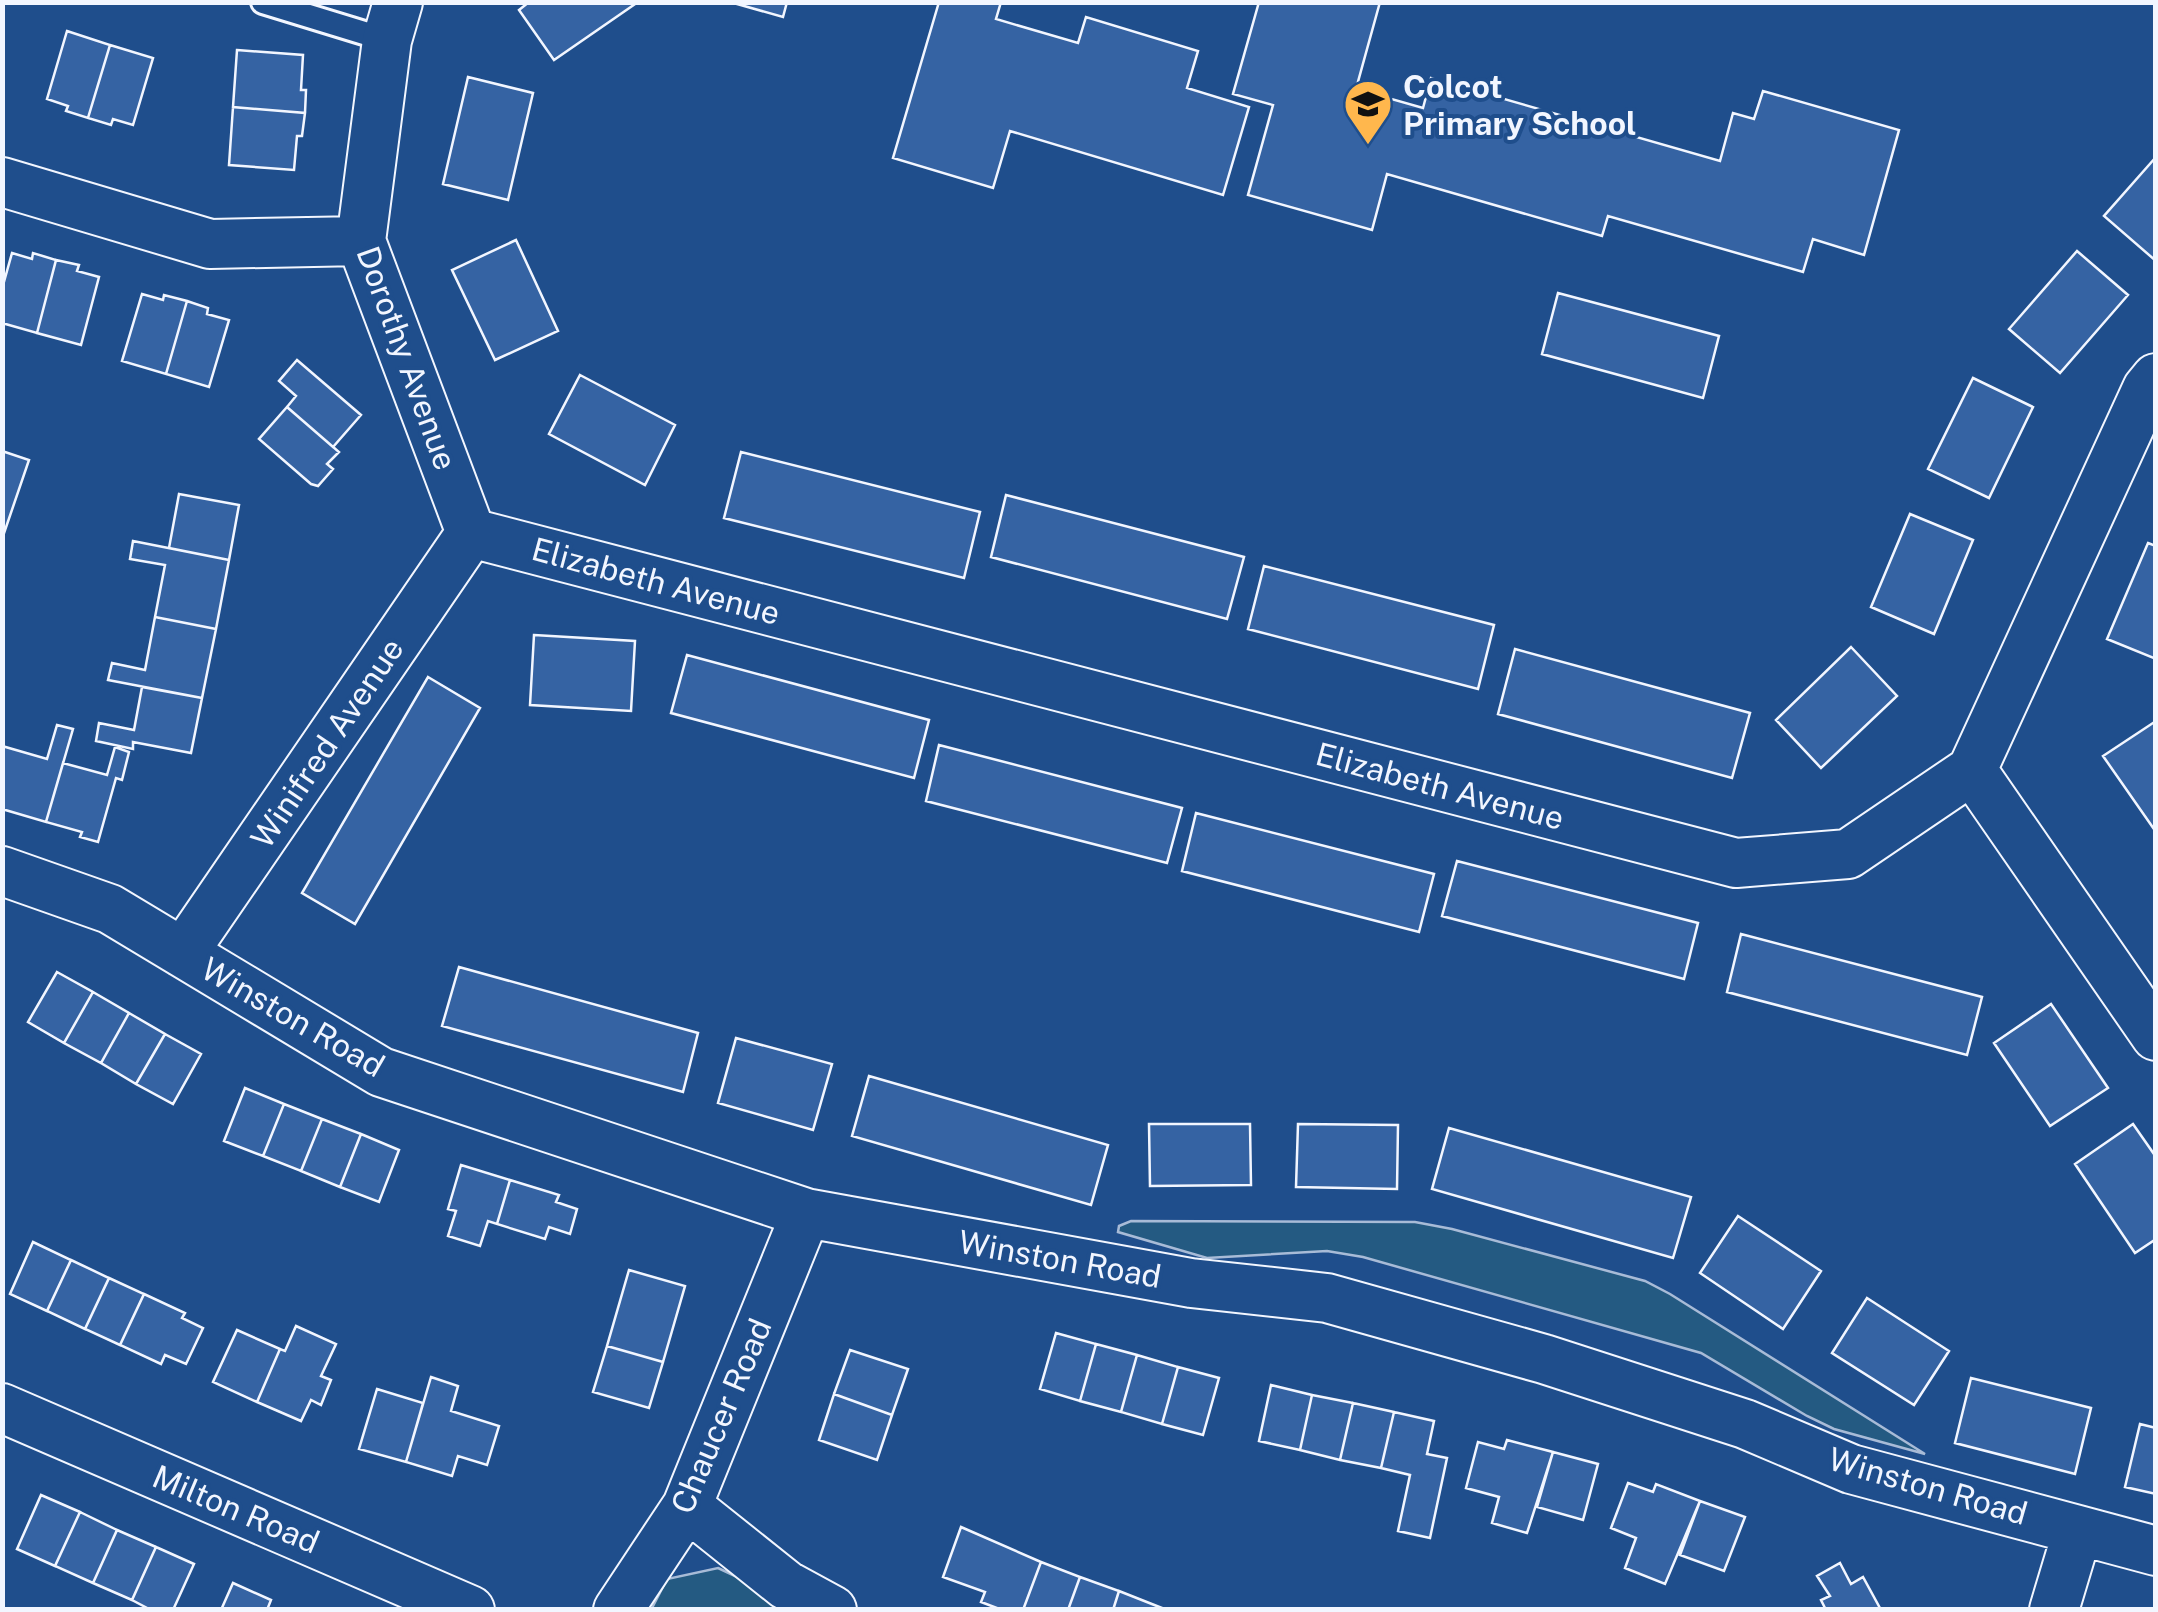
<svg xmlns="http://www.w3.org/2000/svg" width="2158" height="1612" viewBox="0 0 2158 1612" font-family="'Public Sans',sans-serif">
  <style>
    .green { fill: #245a82; stroke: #a8bbd7; stroke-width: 2.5 }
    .building { fill: #3563a3; stroke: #f2f6ff; stroke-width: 2.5 }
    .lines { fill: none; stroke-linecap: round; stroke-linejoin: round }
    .lane-casing { stroke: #f2f6ff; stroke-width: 28 }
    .street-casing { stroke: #f2f6ff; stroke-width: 52 }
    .lane { stroke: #1f4e8c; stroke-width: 22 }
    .street { stroke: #1f4e8c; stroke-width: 48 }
    .labels { text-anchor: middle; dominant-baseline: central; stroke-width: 8; stroke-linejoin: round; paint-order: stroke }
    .poi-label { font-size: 32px; font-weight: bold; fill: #f2f6ff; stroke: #1f4e8c; text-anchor: start }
    .street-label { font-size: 32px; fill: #f2f6ff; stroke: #1f4e8c }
  </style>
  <rect width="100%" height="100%" fill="#1f4e8c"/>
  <path class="green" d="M 1131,1221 L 1415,1222 L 1452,1229 L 1645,1281 L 1670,1294 L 1925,1454 L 1834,1429 L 1807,1416 L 1701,1353 L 1363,1257 L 1327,1251 L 1207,1258 L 1118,1232 L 1119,1226 Z
    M 718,1568 L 807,1610 L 651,1610 L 667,1579 Z"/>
  <path class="building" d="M 529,2 L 638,2 L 554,60 L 519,10 Z
    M 730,2 L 787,2 L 783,17 Z
    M 939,2 L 1001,2 L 996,19 L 1078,43 L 1086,17 L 1198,51 L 1187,88 L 1249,107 L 1223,195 L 1010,131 L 993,188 L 893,158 Z
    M 1259,2 L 1380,2 L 1356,89 L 1423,108 L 1431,78 L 1720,161 L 1733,113 L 1754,119 L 1763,91 L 1899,130 L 1864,255 L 1813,239 L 1803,272 L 1608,216 L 1602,236 L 1387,174 L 1372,230 L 1248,195 L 1273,105 L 1233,94 Z
    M 67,31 L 110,45 L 88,118 L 66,111 L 68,106 L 47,99 Z
    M 110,45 L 153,58 L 133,125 L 113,119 L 111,125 L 88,118 Z
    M 237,50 L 303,55 L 301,90 L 306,90 L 305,113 L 233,107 Z
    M 468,77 L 533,93 L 508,200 L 443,184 Z
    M 233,107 L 305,113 L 302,136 L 297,136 L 294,170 L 229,165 Z
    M 2156,157 L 2156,261 L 2104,216 Z
    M 516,240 L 558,331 L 495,360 L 452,270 Z
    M 2077,251 L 2128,295 L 2060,373 L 2009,329 Z
    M 12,253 L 32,259 L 33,253 L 56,260 L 37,333 L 2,323 L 2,289 Z
    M 56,260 L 79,265 L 77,271 L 99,277 L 81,345 L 37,333 Z
    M 1558,293 L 1719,336 L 1703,398 L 1542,354 Z
    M 142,294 L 163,300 L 164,295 L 187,301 L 166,374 L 122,361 Z
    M 187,301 L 208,308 L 207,314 L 229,320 L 209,387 L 166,374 Z
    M 297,360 L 361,415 L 333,447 L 287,407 L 296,396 L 279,381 Z
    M 580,375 L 675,425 L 645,485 L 549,434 Z
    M 1973,378 L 2033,407 L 1989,498 L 1928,469 Z
    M 287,407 L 339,452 L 327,464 L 333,469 L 318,486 L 311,484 L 259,439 Z
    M 2,451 L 29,460 L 2,539 Z
    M 741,452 L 980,512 L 964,578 L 724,518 Z
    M 179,494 L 239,505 L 229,560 L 169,548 Z
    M 1006,495 L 1244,557 L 1227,619 L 991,557 Z
    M 1910,514 L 1973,540 L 1934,634 L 1871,607 Z
    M 133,541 L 229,560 L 216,629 L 155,617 L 165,565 L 130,559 Z
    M 2148,543 L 2156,546 L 2156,659 L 2107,639 Z
    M 1264,566 L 1494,625 L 1478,689 L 1248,629 Z
    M 155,617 L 216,629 L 202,698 L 108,680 L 112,663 L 145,670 Z
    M 534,635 L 635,641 L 631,711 L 530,705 Z
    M 1851,647 L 1897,696 L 1821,768 L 1776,720 Z
    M 1515,649 L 1750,713 L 1732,778 L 1498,714 Z
    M 687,655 L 929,720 L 914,778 L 671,713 Z
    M 428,677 L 480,708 L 355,924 L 302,893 Z
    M 142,687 L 202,698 L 191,753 L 133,742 L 133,749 L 96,741 L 99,723 L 134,730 Z
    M 2156,721 L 2156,832 L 2103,756 Z
    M 57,725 L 73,729 L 46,822 L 2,809 L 2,746 L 47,759 Z
    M 939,745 L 1182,808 L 1167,863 L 926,801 Z
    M 115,747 L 129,752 L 122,780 L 116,778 L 98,842 L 80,837 L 82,832 L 46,822 L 63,763 L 107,775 Z
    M 1196,813 L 1434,874 L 1419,932 L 1182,871 Z
    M 1457,861 L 1698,923 L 1684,979 L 1442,916 Z
    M 1741,934 L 1982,997 L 1967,1055 L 1727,992 Z
    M 459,967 L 698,1033 L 683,1092 L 442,1026 Z
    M 57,972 L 93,992 L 64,1043 L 28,1022 Z
    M 93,992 L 129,1013 L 101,1063 L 64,1043 Z
    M 2051,1004 L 2108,1088 L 2050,1126 L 1994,1043 Z
    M 129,1013 L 165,1034 L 136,1084 L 101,1063 Z
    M 165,1034 L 201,1054 L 173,1104 L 136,1084 Z
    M 736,1038 L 832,1064 L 813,1130 L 718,1103 Z
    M 869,1076 L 1108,1145 L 1091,1205 L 852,1136 Z
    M 245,1088 L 284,1104 L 263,1156 L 224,1141 Z
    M 284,1104 L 322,1119 L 301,1171 L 263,1156 Z
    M 322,1119 L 361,1134 L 340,1187 L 301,1171 Z
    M 1149,1124 L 1250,1124 L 1251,1185 L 1150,1186 Z
    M 1298,1124 L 1398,1125 L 1397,1189 L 1296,1187 Z
    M 2133,1124 L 2156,1157 L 2156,1239 L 2135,1253 L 2075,1164 Z
    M 1449,1128 L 1691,1197 L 1673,1258 L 1432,1189 Z
    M 361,1134 L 399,1150 L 379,1202 L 340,1187 Z
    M 461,1165 L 510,1180 L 497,1224 L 488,1221 L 480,1246 L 448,1236 L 456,1211 L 448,1209 Z
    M 510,1180 L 559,1195 L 556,1202 L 577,1209 L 570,1234 L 549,1227 L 545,1239 L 497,1224 Z
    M 1738,1216 L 1821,1271 L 1783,1329 L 1700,1273 Z
    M 33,1242 L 71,1260 L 47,1311 L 10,1294 Z
    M 71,1260 L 109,1278 L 85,1329 L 47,1311 Z
    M 629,1270 L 685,1286 L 663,1362 L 607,1346 Z
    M 109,1278 L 144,1294 L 120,1345 L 85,1329 Z
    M 144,1294 L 185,1313 L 182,1318 L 203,1328 L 186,1364 L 165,1355 L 161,1364 L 120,1345 Z
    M 1867,1298 L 1949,1351 L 1914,1405 L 1832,1353 Z
    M 296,1326 L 336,1344 L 321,1376 L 331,1380 L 321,1405 L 311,1400 L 301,1421 L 257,1402 L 280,1349 L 285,1351 Z
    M 237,1330 L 280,1349 L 257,1402 L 213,1382 Z
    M 1056,1333 L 1096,1344 L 1080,1401 L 1040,1389 Z
    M 1096,1344 L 1137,1355 L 1121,1412 L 1080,1401 Z
    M 607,1346 L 663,1362 L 649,1408 L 593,1392 Z
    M 850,1350 L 908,1369 L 892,1415 L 834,1394 Z
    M 1137,1355 L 1178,1367 L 1162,1424 L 1121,1412 Z
    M 1178,1367 L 1219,1378 L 1203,1435 L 1162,1424 Z
    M 431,1377 L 458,1386 L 451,1411 L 499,1426 L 487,1465 L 458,1456 L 452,1476 L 406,1462 Z
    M 1971,1378 L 2091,1408 L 2075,1474 L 1955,1443 Z
    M 1271,1385 L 1312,1395 L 1300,1450 L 1259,1441 Z
    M 377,1389 L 423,1403 L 406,1462 L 359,1449 Z
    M 834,1394 L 892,1415 L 877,1460 L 819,1440 Z
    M 1312,1395 L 1353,1403 L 1340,1460 L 1300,1450 Z
    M 1353,1403 L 1394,1412 L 1381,1468 L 1340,1460 Z
    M 1394,1412 L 1434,1421 L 1427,1454 L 1447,1458 L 1430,1538 L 1398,1531 L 1410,1475 L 1381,1468 Z
    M 2140,1424 L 2156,1428 L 2156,1494 L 2125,1487 Z
    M 1507,1440 L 1553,1452 L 1527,1533 L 1492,1523 L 1499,1497 L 1466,1488 L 1478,1442 L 1504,1449 Z
    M 1553,1452 L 1598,1464 L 1583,1520 L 1537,1507 Z
    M 1628,1483 L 1653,1492 L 1656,1484 L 1700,1501 L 1665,1584 L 1625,1568 L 1636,1538 L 1611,1528 Z
    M 41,1495 L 80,1512 L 55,1566 L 17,1549 Z
    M 1700,1501 L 1745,1517 L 1724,1571 L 1680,1555 Z
    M 80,1512 L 117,1530 L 93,1583 L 55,1566 Z
    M 961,1527 L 1041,1562 L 1023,1610 L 1002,1610 L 981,1602 L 985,1592 L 943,1577 Z
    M 117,1530 L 156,1547 L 132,1600 L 93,1583 Z
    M 156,1547 L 194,1564 L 173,1610 L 151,1610 L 132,1600 Z
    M 1041,1562 L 1080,1577 L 1068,1610 L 1023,1610 Z
    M 1840,1563 L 1851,1584 L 1863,1577 L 1881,1610 L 1826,1610 L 1821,1600 L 1830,1596 L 1817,1576 Z
    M 1080,1577 L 1119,1591 L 1113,1610 L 1068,1610 Z
    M 233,1583 L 271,1600 L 267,1610 L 221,1610 Z
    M 1119,1591 L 1167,1610 L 1113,1610 Z"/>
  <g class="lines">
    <g class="lane-casing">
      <path id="lane" d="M 263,2 L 387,40"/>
    </g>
    <g class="street-casing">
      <path id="street" d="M 398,2 L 387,40 L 361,241 L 471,533
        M 2,182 L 210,244 L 361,241
        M 471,533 L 1736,863 L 1848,854 L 1972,770 L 2147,389 L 2156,378
        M 1972,770 L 2156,1036
        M 2,871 L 110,909 L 381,1072 L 806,1213 L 1191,1283 L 1327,1298 L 1544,1359 L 1745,1424 L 1851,1469 L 2156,1551
        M 183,953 L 471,533
        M 2,1408 L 470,1610
        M 687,1506 L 786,1585 L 832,1610
        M 618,1610 L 687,1506 L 806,1213
        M 2054,1610 L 2078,1530"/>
    </g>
    <use href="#lane" class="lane"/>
    <use href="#street" class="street"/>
  </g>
  <defs>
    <g id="school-pin" transform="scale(2.5)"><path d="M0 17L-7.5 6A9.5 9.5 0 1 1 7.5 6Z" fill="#ffb74d" stroke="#1f4e8c"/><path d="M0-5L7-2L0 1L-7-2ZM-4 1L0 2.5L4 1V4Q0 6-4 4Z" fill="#111"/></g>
  </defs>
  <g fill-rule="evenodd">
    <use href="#school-pin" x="1368" y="104"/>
  </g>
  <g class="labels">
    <g class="poi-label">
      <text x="1403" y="86">Colcot<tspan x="1403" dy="37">Primary School</tspan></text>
    </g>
    <g class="street-label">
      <text transform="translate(407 358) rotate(70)">Dorothy Avenue</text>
      <text transform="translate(656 581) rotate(15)">Elizabeth Avenue</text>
      <text transform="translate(327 743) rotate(-56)">Winifred Avenue</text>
      <text transform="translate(1440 786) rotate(15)">Elizabeth Avenue</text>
      <text transform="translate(293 1017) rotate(30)">Winston Road</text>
      <text transform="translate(1060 1259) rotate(10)">Winston Road</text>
      <text transform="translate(721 1416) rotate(-67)">Chaucer Road</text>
      <text transform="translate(1928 1486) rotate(16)">Winston Road</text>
      <text transform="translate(236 1509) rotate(23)">Milton Road</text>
    </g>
  </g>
  <rect width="2158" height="1612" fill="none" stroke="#f2f6ff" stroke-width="10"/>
</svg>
